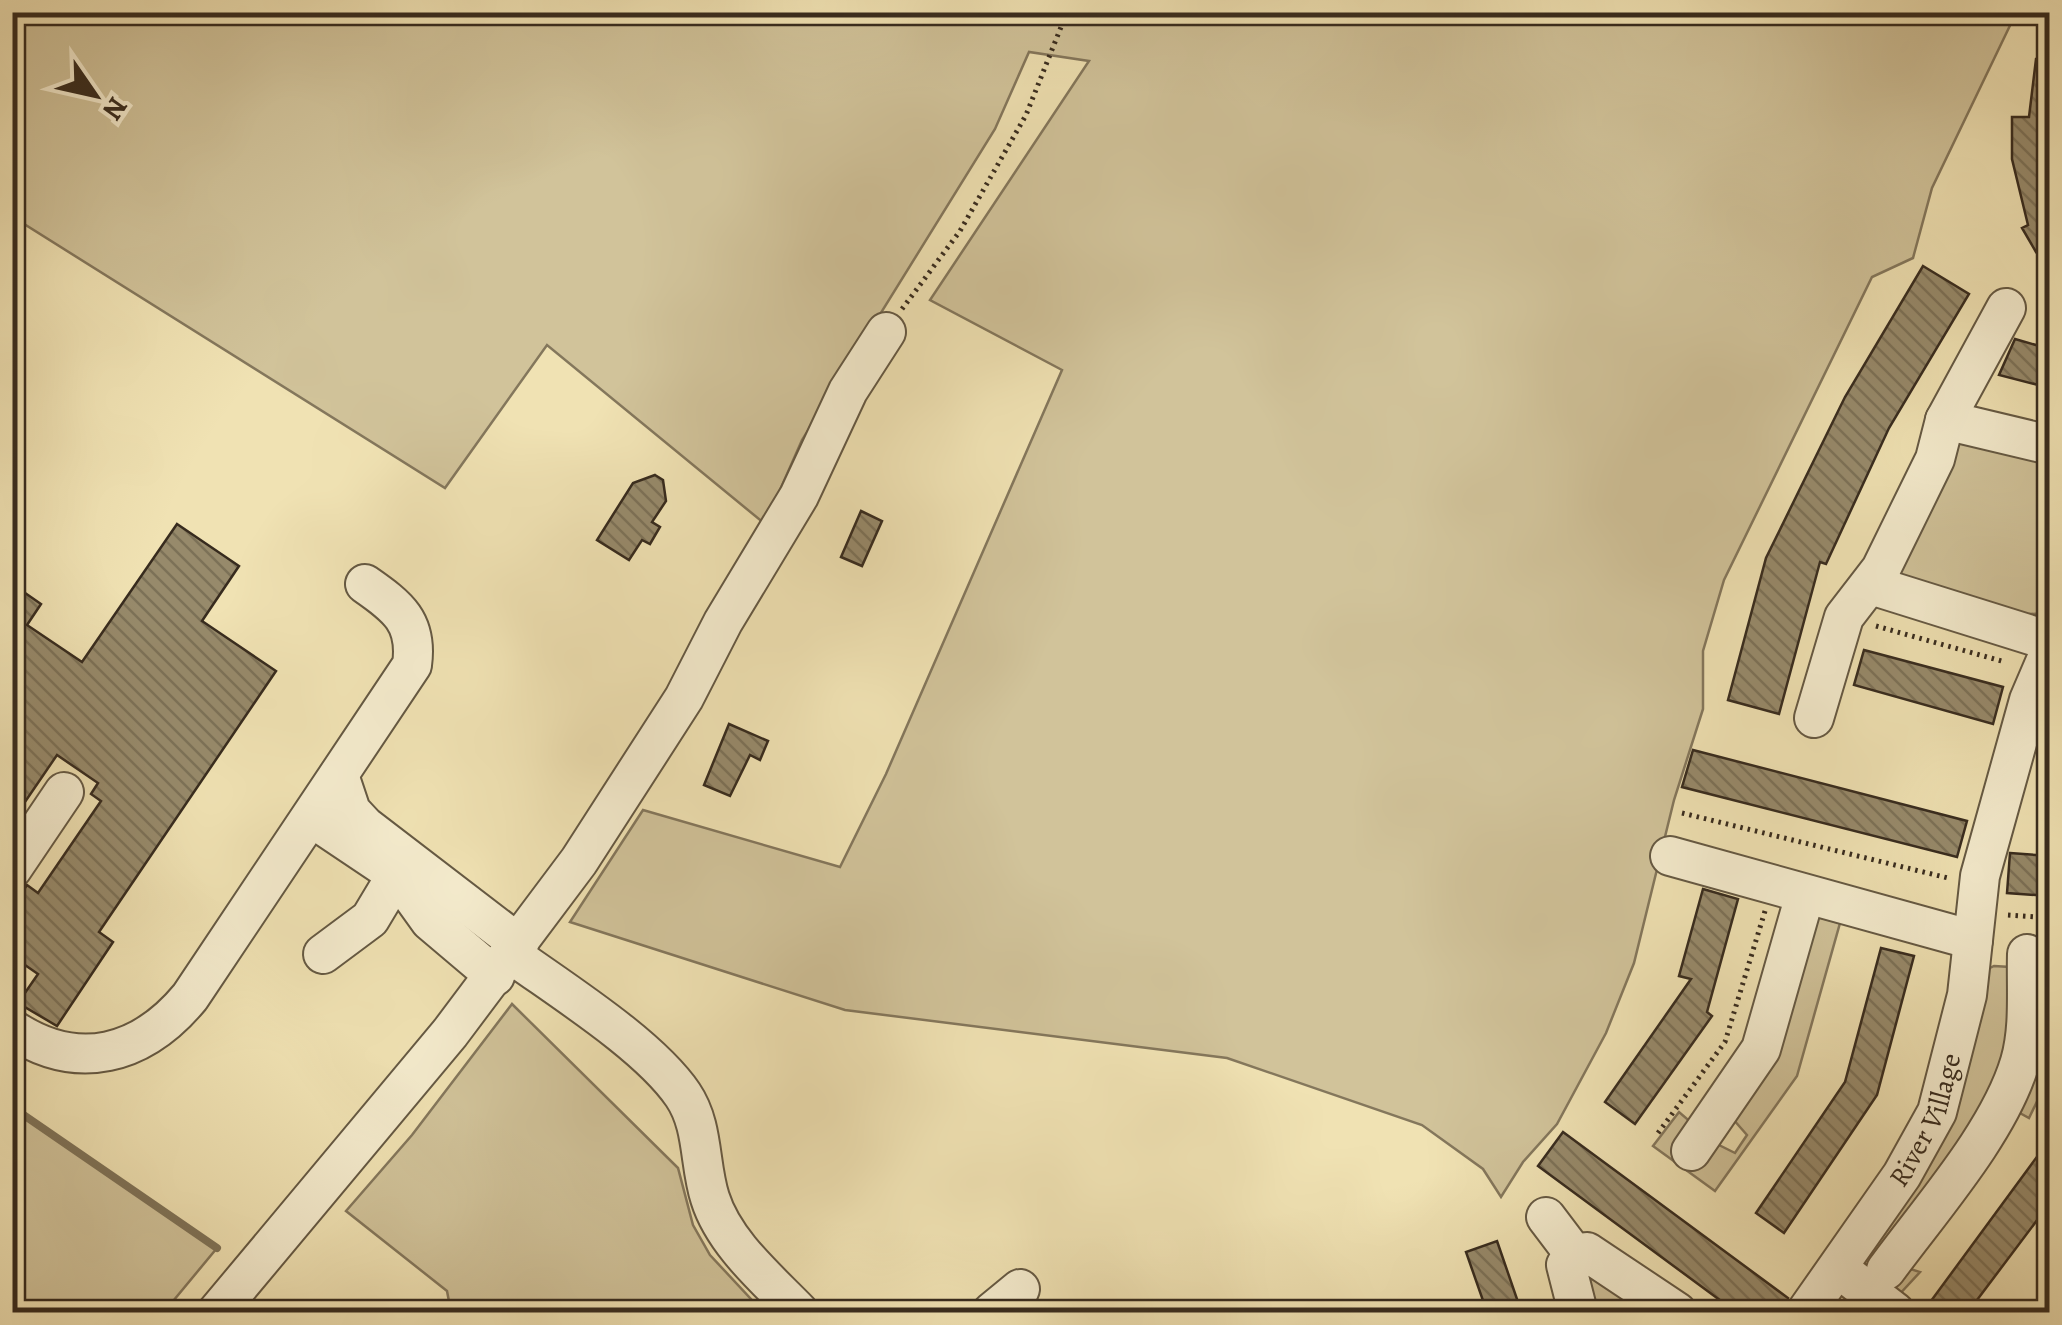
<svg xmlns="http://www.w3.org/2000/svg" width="2062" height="1325" viewBox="0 0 2062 1325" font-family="Alegreya,serif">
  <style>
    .green { fill: #d1c39a; stroke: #84775c; stroke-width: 2.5 }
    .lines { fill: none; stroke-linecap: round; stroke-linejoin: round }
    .stream { stroke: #807459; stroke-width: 8 }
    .building { fill: url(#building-back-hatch); stroke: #372b1e; stroke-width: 2.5 }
    .minor-casing { stroke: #655943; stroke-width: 42 }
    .path { stroke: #372b1e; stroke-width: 5; stroke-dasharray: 2.5 5; stroke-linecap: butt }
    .minor { stroke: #f5ecce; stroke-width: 38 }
    .labels { text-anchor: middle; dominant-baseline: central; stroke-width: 9; stroke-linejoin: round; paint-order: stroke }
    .street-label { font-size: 28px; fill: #372b1e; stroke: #f5ecce }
  </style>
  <defs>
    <pattern id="building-back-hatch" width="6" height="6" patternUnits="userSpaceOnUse" patternTransform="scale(2.5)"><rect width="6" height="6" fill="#978a6b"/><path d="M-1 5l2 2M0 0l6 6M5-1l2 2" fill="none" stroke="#7c7157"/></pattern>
  </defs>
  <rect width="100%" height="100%" fill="#f0e2b3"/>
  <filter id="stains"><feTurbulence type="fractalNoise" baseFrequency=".002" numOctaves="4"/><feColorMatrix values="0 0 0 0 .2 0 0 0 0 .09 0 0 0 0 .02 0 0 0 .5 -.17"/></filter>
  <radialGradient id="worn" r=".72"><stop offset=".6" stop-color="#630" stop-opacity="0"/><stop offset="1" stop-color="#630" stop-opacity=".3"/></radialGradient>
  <path class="green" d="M 12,13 L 2016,13 L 1932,188 L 1913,258 L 1872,277 L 1724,580 L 1703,651 L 1703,709 L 1674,800 L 1634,963 L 1606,1033 L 1557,1124 L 1523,1162 L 1501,1197 L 1483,1169 L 1422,1125 L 1227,1058 L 845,1010 L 570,922 L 643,810 L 840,867 L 886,774 L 1062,370 L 930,300 L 1089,61 L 1029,52 L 995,129 L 802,440 L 765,524 L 547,345 L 445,488 L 24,224 L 13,239 Z
    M 1961,437 L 2043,462 L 2040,480 L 2049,482 L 2048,613 L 2030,614 L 2028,621 L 1898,577 Z
    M 1818,917 L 1840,923 L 1797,1076 L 1715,1191 L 1653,1146 L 1679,1112 L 1715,1143 L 1735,1153 L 1747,1135 L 1733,1119 L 1810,927 Z
    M 1994,966 L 2010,967 L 2009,1060 L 1904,1267 L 1920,1272 L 1896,1298 L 1862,1263 L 1988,969 Z
    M 512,1004 L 678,1168 L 693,1225 L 710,1255 L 763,1312 L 451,1312 L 447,1291 L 346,1211 L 412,1135 Z
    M 2038,1052 L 2049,1053 L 2045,1085 L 2029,1118 L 2018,1112 Z
    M 12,1107 L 217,1248 L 164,1312 L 13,1312 Z
    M 1588,1268 L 1658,1312 L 1592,1312 L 1581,1274 Z"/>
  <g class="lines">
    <path class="stream" d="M 12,1107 L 217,1248"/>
  </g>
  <path class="building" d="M 2036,59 L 2050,60 L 2050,145 L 2043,145 L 2050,172 L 2050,245 L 2036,252 L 2022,228 L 2028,225 L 2012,159 L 2012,117 L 2029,117 Z
    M 1923,266 L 1969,294 L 1889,428 L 1826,564 L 1820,562 L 1779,714 L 1728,700 L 1766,558 L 1845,397 Z
    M 2015,339 L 2050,349 L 2050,388 L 1999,375 Z
    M 655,475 L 663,480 L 666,501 L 652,522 L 660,527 L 650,544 L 642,540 L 629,560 L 597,540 L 633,483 Z
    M 861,511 L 882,521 L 862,566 L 841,557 Z
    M 177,524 L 239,566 L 202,621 L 276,671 L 99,932 L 113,942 L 57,1026 L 18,1003 L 38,974 L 12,956 L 12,907 L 27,885 L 38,893 L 101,801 L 91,794 L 98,783 L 57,755 L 12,821 L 12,584 L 41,604 L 27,625 L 82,662 Z
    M 1864,650 L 2003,687 L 1993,724 L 1854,685 Z
    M 729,724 L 768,741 L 760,760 L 750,755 L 730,796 L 704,785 Z
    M 1693,750 L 1967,821 L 1957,857 L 1682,787 Z
    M 2010,853 L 2050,856 L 2050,896 L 2007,893 Z
    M 1703,889 L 1738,899 L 1707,1012 L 1712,1016 L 1635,1124 L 1605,1102 L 1691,979 L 1679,976 Z
    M 1881,948 L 1914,956 L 1877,1095 L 1784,1233 L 1756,1213 L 1845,1082 Z
    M 1563,1132 L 1788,1298 L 1780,1312 L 1736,1312 L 1538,1166 Z
    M 2050,1139 L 2050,1203 L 1968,1312 L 1946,1312 L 1931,1301 Z
    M 1497,1241 L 1518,1302 L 1487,1312 L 1466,1252 Z"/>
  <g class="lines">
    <g class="minor-casing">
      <g id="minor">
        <path d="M 1945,420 L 2050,445"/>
        <path d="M 1871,585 L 2050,641"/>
        <path d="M 1814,718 L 1844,617 L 1881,569 L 1935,459 L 1945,420 L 2006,308"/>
        <path d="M 339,775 L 351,811 L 365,826 L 519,944"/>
        <path d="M 312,818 L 397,875 L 430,921 L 495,976"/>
        <path d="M 1670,856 L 1973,940"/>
        <path d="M 12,869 L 64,792"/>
        <path d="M 323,954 L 370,919 L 406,859"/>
        <path d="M 511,954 C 561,990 649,1045 683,1095 C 704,1126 699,1164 710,1198 C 724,1243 767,1279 799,1312"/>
        <path d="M 12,1029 C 78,1073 142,1055 190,997 L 412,665 C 418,622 398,607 365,584"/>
        <path d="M 1691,1151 L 1761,1049 L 1805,895"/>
        <path d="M 1546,1217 L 1574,1254"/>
        <path d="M 1839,1269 L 1895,1312"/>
        <path d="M 1886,1270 C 1929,1211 1999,1133 2020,1062 C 2030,1028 2026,989 2027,954"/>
        <path d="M 217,1312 L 450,1033 L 579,861 L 684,698 L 723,622 L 799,496 L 848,391 L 886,332"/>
        <path d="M 992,1312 L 1020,1289"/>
        <path d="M 1578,1312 L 1566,1265 L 1574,1254 L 1587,1252 L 1677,1312"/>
        <path id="s1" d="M 1806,1312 L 1902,1175 L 1937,1112 L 1967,995 L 1980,876 L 2029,700 L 2050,651"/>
      </g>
    </g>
    <path class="path" d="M 902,309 L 960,231 L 1026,115 L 1067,12
      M 1876,626 L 2005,662
      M 1682,813 L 1948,878
      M 2008,915 L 2050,918
      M 1658,1133 L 1725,1042 L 1765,911"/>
    <use href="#minor" class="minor"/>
  </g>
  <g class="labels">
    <g class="street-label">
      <text stroke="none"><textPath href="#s1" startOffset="228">River Village</textPath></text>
    </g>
  </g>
  <rect width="2062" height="1325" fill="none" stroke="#f0e2b3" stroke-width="50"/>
  <rect x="15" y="15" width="2032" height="1295" fill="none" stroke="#372b1e" stroke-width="5"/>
  <rect x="25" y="25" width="2012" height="1275" fill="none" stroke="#372b1e" stroke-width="2.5"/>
  <g transform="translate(95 95) rotate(124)" stroke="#f5ecce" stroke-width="8" paint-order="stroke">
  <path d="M0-8L18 38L0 25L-18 38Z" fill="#372b1e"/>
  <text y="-15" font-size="28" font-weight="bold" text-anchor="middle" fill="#372b1e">N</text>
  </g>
  <rect width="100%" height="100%" filter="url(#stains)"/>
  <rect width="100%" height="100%" fill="url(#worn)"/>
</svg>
